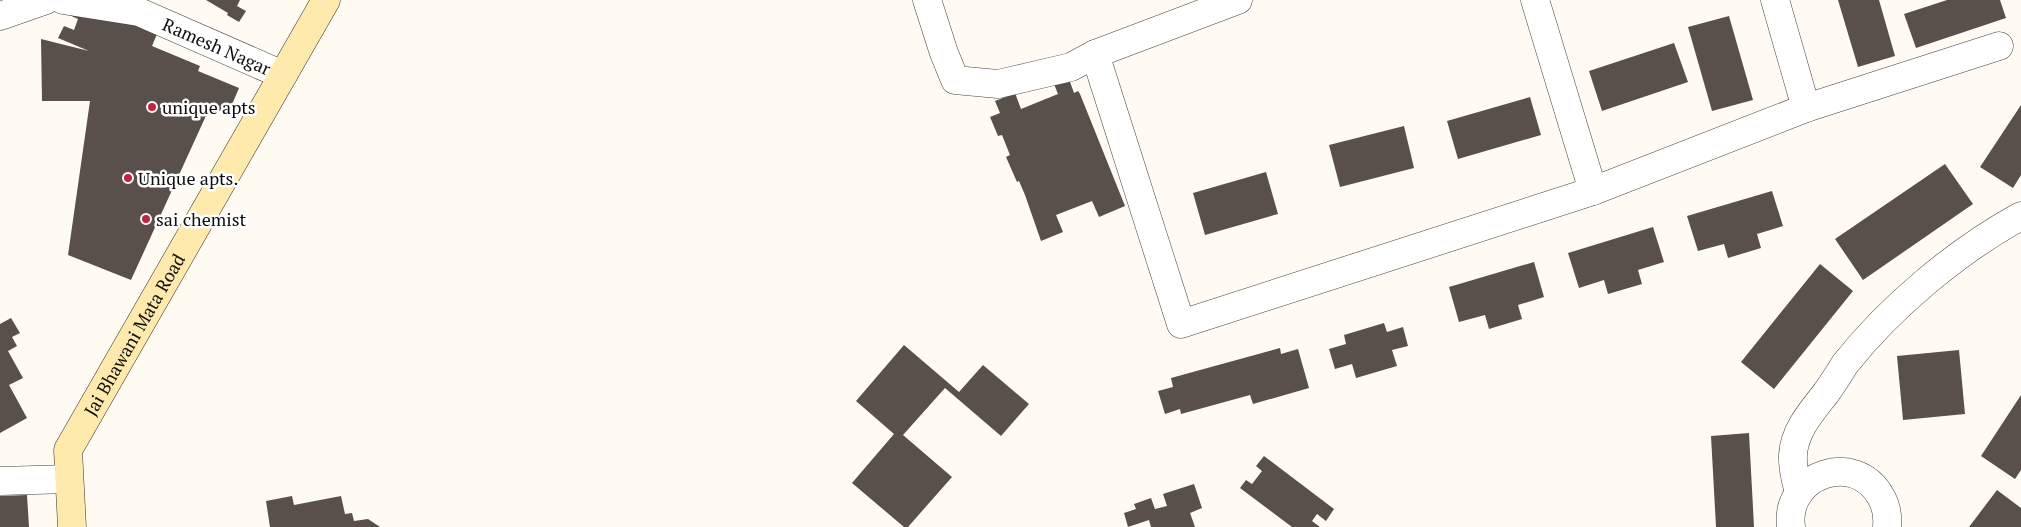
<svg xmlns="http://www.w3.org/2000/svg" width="2021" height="527" viewBox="0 0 2021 527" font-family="'PT Serif',serif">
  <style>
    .building { fill: #594f4b }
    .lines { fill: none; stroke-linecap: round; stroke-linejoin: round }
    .street-casing { stroke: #424242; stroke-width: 29 }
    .secondary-casing { stroke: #313131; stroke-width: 29 }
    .street { stroke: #fff; stroke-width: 28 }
    .secondary { stroke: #ffeaad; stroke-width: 28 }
    .poi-dot { fill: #c52242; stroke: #fff; stroke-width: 2 }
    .labels { text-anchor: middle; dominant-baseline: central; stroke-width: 5; stroke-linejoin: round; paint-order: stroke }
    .street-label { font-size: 18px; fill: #0f0f0f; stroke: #fff }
    .poi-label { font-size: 18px; fill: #0f0f0f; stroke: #fff; text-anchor: start }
  </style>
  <rect width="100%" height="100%" fill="#fffbf2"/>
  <path class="building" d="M 206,0 L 240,0 L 237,6 L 246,11 L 239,22 L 227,15 L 228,13 Z
    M 1838,0 L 1879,0 L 1895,56 L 1858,67 Z
    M 1947,0 L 2000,0 L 2006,18 L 1916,48 L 1904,14 Z
    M 67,14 L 162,22 L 152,46 L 200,66 L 198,71 L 239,88 L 228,114 L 210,107 L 131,280 L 68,255 L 90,101 L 42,101 L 41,39 L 89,51 L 58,38 L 64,26 L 74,30 L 78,19 Z
    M 1729,16 L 1753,100 L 1712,111 L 1688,27 Z
    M 1674,43 L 1688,82 L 1602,111 L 1589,71 Z
    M 1069,79 L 1074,93 L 1078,91 L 1080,94 L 1125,206 L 1099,217 L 1092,201 L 1056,215 L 1063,232 L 1041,241 L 1025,195 L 1019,181 L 1017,182 L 1006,157 L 1010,155 L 1002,135 L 998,136 L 990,117 L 1000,113 L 995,101 L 1015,93 L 1021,109 L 1058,94 L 1054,84 Z
    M 1530,97 L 1541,135 L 1458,159 L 1447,121 Z
    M 2021,105 L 2021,175 L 2013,188 L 1980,167 Z
    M 1404,126 L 1414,168 L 1340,187 L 1329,145 Z
    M 1945,164 L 1973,204 L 1863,280 L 1835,239 Z
    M 1266,172 L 1278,214 L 1205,235 L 1193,193 Z
    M 1772,191 L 1783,226 L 1757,234 L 1761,248 L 1728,258 L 1724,244 L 1698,251 L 1687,216 Z
    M 1653,227 L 1664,262 L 1638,270 L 1642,284 L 1608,294 L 1604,280 L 1579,288 L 1568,253 Z
    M 1534,262 L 1544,297 L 1518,305 L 1522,319 L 1489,329 L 1485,315 L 1459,322 L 1449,287 Z
    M 1820,264 L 1853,291 L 1774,389 L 1741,362 Z
    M 11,318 L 20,333 L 12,337 L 17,346 L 8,351 L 23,378 L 9,385 L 27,418 L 0,433 L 0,324 Z
    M 1384,323 L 1387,332 L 1403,327 L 1408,346 L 1392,350 L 1397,366 L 1356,378 L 1352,364 L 1335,369 L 1329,349 L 1346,344 L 1344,335 Z
    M 904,345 L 959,392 L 983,365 L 1029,404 L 1001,436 L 945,388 L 903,435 L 952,477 L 908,527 L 904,527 L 852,483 L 894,434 L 856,401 Z
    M 1280,348 L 1281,354 L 1298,349 L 1309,388 L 1253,404 L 1250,395 L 1181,414 L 1180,409 L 1165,414 L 1158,391 L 1173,387 L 1171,378 Z
    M 1959,350 L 1965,414 L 1903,420 L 1897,356 Z
    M 2021,395 L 2021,470 L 2015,479 L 1981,456 Z
    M 1749,433 L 1754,527 L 1716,527 L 1711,436 Z
    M 1264,456 L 1334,509 L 1326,521 L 1317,514 L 1312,521 L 1320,527 L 1292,527 L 1240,488 L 1246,480 L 1252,484 L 1262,471 L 1256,466 Z
    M 1194,484 L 1202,508 L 1190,513 L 1195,527 L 1151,527 L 1149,520 L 1128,527 L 1124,513 L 1136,509 L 1134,504 L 1151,498 L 1155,509 L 1167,506 L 1163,494 Z
    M 1997,490 L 2021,508 L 2021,527 L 1969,527 Z
    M 27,495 L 29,527 L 0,527 L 0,496 Z
    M 292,496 L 294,505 L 341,496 L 345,514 L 352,513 L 354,521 L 368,519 L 380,527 L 270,527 L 266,501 Z"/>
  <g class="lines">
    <g class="street-casing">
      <g id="street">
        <path id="s1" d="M 63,0 L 139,12 L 283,75"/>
        <path d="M 927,0 L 944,53 L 955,80 L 998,84 L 1071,67 L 1095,54 L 1181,324 L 1593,191 L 1806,108 L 1999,46"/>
        <path d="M 1535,0 L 1593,191"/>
        <path d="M 1775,0 L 1806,108"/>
        <path d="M 0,16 L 46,0"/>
        <path d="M 1095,54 L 1238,0"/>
        <path d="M 0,481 L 69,479"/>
        <path d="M 1799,493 C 1796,481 1792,468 1793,455 C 1794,431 1812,411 1826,393 C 1833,383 1839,374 1845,364 C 1890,307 1957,251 2021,216"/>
        <path d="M 1791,527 C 1784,474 1856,450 1881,497 C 1887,507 1888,516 1887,527"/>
      </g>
    </g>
    <g class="secondary-casing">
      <g id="secondary">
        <path id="s2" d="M 72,527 L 68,450 L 326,0"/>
      </g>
    </g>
    <use href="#street" class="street"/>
    <use href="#secondary" class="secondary"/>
  </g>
  <g class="poi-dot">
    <circle cx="152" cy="107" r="5"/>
    <circle cx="128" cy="178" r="5"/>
    <circle cx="146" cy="219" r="5"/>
  </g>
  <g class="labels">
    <g class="street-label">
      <text stroke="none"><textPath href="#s1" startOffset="162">Ramesh Nagar</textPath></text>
      <text stroke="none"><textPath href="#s2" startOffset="210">Jai Bhawani Mata Road</textPath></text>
    </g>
    <g class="poi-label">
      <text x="162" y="107">unique apts</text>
      <text x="138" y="178">Unique apts.</text>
      <text x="156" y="219">sai chemist</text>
    </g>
  </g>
</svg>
